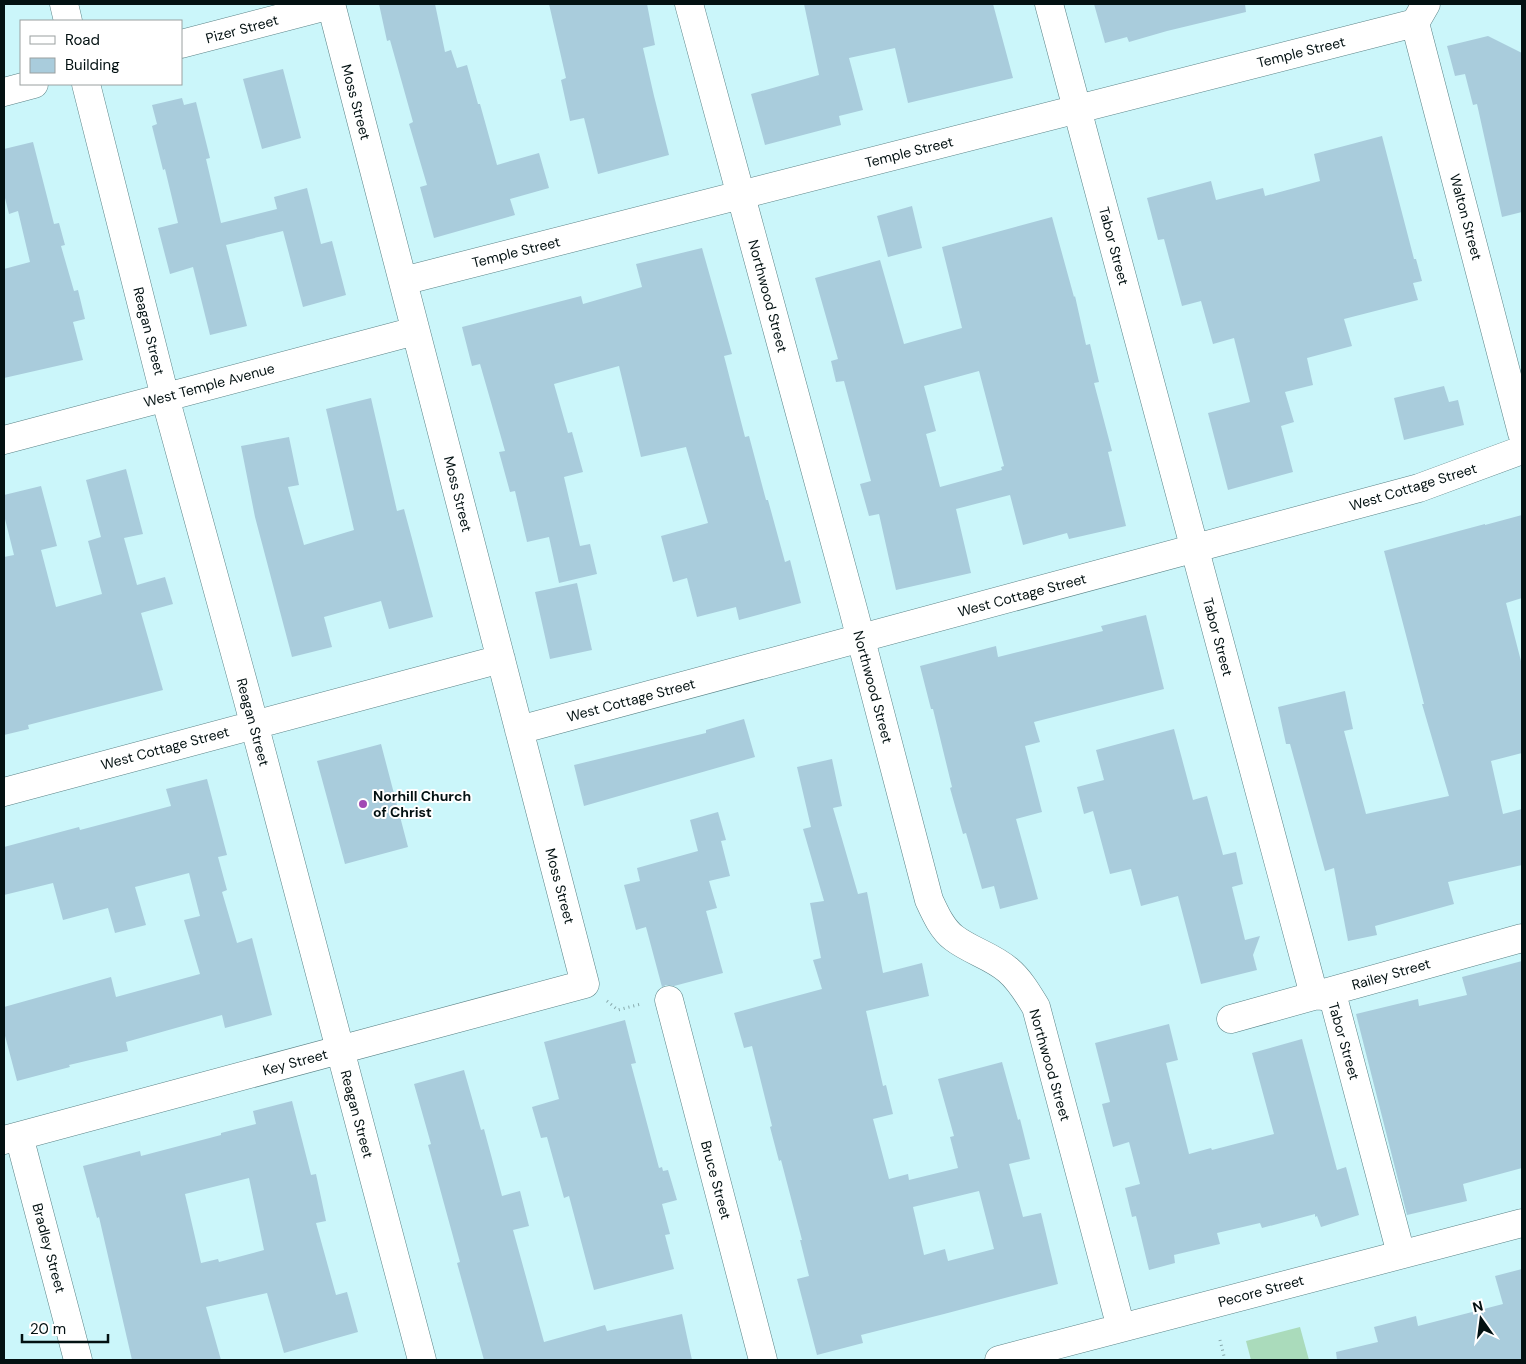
<svg xmlns="http://www.w3.org/2000/svg" width="1526" height="1364" viewBox="0 0 1526 1364" font-family="'DM Sans',sans-serif">
  <style>
    .green { fill: #aadbbb }
    .building { fill: #a9ccdc; fill-rule: evenodd }
    .lines { fill: none; stroke-linecap: round; stroke-linejoin: round }
    .street-casing { stroke: #5b8387; stroke-width: 29 }
    .secondary-casing { stroke: #5b8387; stroke-width: 29 }
    .path { stroke: #88a9ac; stroke-width: 3; stroke-dasharray: 1 4; stroke-linecap: butt }
    .street { stroke: #fff; stroke-width: 28 }
    .secondary { stroke: #fff; stroke-width: 28 }
    .poi-dot { fill: #a148b4; stroke: #fff; stroke-width: 2 }
    .labels { text-anchor: middle; dominant-baseline: central; stroke-width: 4; stroke-linejoin: round; paint-order: stroke }
    .street-label { font-size: 14px; fill: #031112; stroke: #fff }
    .poi-label { font-size: 14px; font-weight: bold; fill: #031112; stroke: #fff; text-anchor: start }
  </style>
  <rect width="100%" height="100%" fill="#cbf6fa"/>
  <path class="green" d="M 1300,1327 L 1309,1360 L 1251,1360 L 1246,1341 Z"/>
  <path class="building" d="M 379,4 L 435,4 L 445,52 L 451,50 L 457,68 L 467,65 L 478,104 L 480,104 L 497,165 L 539,153 L 549,188 L 510,199 L 515,215 L 434,238 L 420,187 L 427,185 L 409,124 L 413,122 L 390,40 L 387,41 Z
    M 549,4 L 647,4 L 655,45 L 643,48 L 654,96 L 669,155 L 598,174 L 584,118 L 570,121 L 561,80 L 566,78 Z
    M 804,4 L 993,4 L 1013,78 L 908,103 L 895,48 L 849,58 L 863,110 L 839,116 L 841,125 L 765,145 L 751,94 L 819,75 Z
    M 1094,4 L 1245,4 L 1246,12 L 1167,31 L 1129,42 L 1127,37 L 1105,43 Z
    M 1488,36 L 1522,53 L 1522,212 L 1502,217 L 1477,104 L 1473,105 L 1465,74 L 1455,76 L 1447,46 Z
    M 283,69 L 301,138 L 262,149 L 243,79 Z
    M 182,98 L 184,105 L 196,102 L 210,158 L 206,159 L 221,223 L 277,209 L 274,197 L 307,188 L 321,244 L 332,241 L 346,295 L 303,307 L 283,231 L 226,245 L 247,326 L 210,335 L 193,267 L 170,274 L 158,228 L 178,223 L 165,169 L 163,170 L 152,126 L 157,124 L 152,105 Z
    M 1382,136 L 1414,259 L 1416,259 L 1422,281 L 1413,283 L 1418,300 L 1344,319 L 1352,346 L 1307,358 L 1313,385 L 1285,392 L 1294,422 L 1281,426 L 1293,472 L 1228,490 L 1208,413 L 1250,402 L 1234,338 L 1213,344 L 1201,301 L 1182,306 L 1164,239 L 1158,240 L 1147,198 L 1211,181 L 1216,200 L 1263,188 L 1265,196 L 1320,181 L 1314,154 Z
    M 33,142 L 54,224 L 59,223 L 65,245 L 61,246 L 74,291 L 78,290 L 85,319 L 73,322 L 83,360 L 4,378 L 4,269 L 30,262 L 18,211 L 9,214 L 4,194 L 4,149 Z
    M 912,206 L 922,248 L 888,257 L 877,216 Z
    M 1052,217 L 1074,297 L 1075,296 L 1086,345 L 1090,344 L 1099,382 L 1094,383 L 1112,451 L 1108,452 L 1126,526 L 1069,539 L 1067,533 L 1023,545 L 1010,495 L 956,509 L 971,573 L 896,590 L 879,514 L 869,516 L 860,484 L 871,481 L 844,381 L 836,382 L 831,361 L 838,359 L 815,278 L 880,260 L 904,344 L 962,328 L 942,247 ZM 979,371 L 1004,466 L 1001,467 L 1002,470 L 940,487 L 926,434 L 936,431 L 924,386 Z
    M 702,248 L 732,354 L 724,356 L 745,437 L 749,436 L 766,500 L 768,500 L 785,562 L 790,560 L 801,603 L 739,620 L 736,607 L 697,617 L 687,578 L 673,582 L 661,536 L 708,523 L 686,447 L 641,457 L 619,366 L 554,384 L 568,433 L 572,432 L 583,472 L 564,477 L 580,546 L 590,544 L 597,574 L 559,583 L 549,537 L 527,542 L 515,491 L 510,492 L 499,452 L 505,451 L 480,364 L 472,366 L 462,327 L 581,296 L 583,304 L 642,287 L 636,264 Z
    M 1444,386 L 1449,402 L 1458,400 L 1464,425 L 1404,440 L 1394,398 Z
    M 371,398 L 397,511 L 404,509 L 433,617 L 389,629 L 381,601 L 324,617 L 332,647 L 292,657 L 255,517 L 241,446 L 289,437 L 299,485 L 288,487 L 304,545 L 354,530 L 326,409 Z
    M 126,469 L 143,534 L 124,538 L 137,585 L 165,577 L 173,604 L 141,613 L 163,690 L 28,725 L 29,729 L 4,735 L 4,557 L 14,555 L 4,515 L 4,495 L 41,486 L 57,546 L 41,550 L 56,607 L 102,594 L 88,541 L 101,537 L 86,480 Z
    M 1522,515 L 1522,598 L 1506,603 L 1522,665 L 1522,753 L 1491,761 L 1503,814 L 1522,809 L 1522,865 L 1448,882 L 1454,904 L 1375,926 L 1377,935 L 1348,941 L 1334,868 L 1325,871 L 1290,744 L 1286,744 L 1278,707 L 1345,691 L 1353,729 L 1344,731 L 1366,814 L 1449,796 L 1422,704 L 1424,704 L 1384,551 L 1485,524 L 1485,525 Z
    M 577,583 L 592,650 L 550,659 L 535,592 Z
    M 1146,615 L 1164,689 L 1034,722 L 1040,742 L 1025,746 L 1042,812 L 1016,819 L 1038,899 L 1000,909 L 994,886 L 982,889 L 966,833 L 963,834 L 950,788 L 952,787 L 933,709 L 931,709 L 920,666 L 996,646 L 998,657 L 1103,631 L 1101,626 Z
    M 744,719 L 755,757 L 584,806 L 574,765 L 706,733 L 706,730 Z
    M 1174,729 L 1193,800 L 1207,796 L 1223,855 L 1236,852 L 1243,884 L 1232,887 L 1245,940 L 1260,936 L 1253,955 L 1257,970 L 1201,984 L 1178,896 L 1141,906 L 1131,869 L 1110,874 L 1093,811 L 1084,814 L 1077,787 L 1104,780 L 1096,750 Z
    M 381,744 L 408,847 L 345,864 L 317,761 Z
    M 832,759 L 842,806 L 833,808 L 858,894 L 867,892 L 883,973 L 922,963 L 929,996 L 866,1011 L 883,1086 L 886,1085 L 893,1114 L 873,1119 L 889,1179 L 908,1174 L 909,1180 L 958,1168 L 950,1137 L 954,1136 L 938,1079 L 1002,1062 L 1018,1120 L 1020,1119 L 1030,1159 L 1009,1164 L 1023,1217 L 1041,1213 L 1058,1284 L 944,1314 L 861,1335 L 863,1343 L 817,1355 L 797,1279 L 809,1276 L 800,1240 L 802,1240 L 781,1160 L 779,1161 L 770,1127 L 772,1126 L 752,1046 L 744,1048 L 734,1013 L 822,989 L 813,960 L 821,958 L 810,903 L 824,901 L 803,829 L 811,827 L 797,767 ZM 979,1191 L 994,1249 L 948,1261 L 945,1249 L 924,1255 L 913,1207 Z
    M 207,779 L 227,855 L 218,857 L 227,890 L 222,892 L 237,943 L 252,938 L 272,1015 L 225,1028 L 222,1015 L 126,1042 L 128,1051 L 69,1065 L 70,1067 L 17,1081 L 4,1032 L 4,1007 L 111,977 L 116,997 L 200,974 L 184,920 L 200,916 L 189,873 L 135,887 L 146,925 L 115,933 L 108,908 L 63,920 L 53,883 L 4,895 L 4,847 L 79,827 L 80,830 L 171,806 L 166,789 Z
    M 718,812 L 726,840 L 721,841 L 730,876 L 709,881 L 717,908 L 706,911 L 723,973 L 674,986 L 666,985 L 662,987 L 646,927 L 636,930 L 624,885 L 640,881 L 637,868 L 698,851 L 690,820 Z
    M 1522,961 L 1522,1168 L 1463,1184 L 1467,1201 L 1407,1215 L 1356,1014 L 1418,999 L 1419,1006 L 1467,995 L 1462,977 Z
    M 625,1020 L 636,1063 L 631,1064 L 659,1168 L 662,1167 L 663,1171 L 668,1170 L 677,1200 L 662,1204 L 670,1234 L 665,1235 L 674,1269 L 594,1290 L 569,1196 L 564,1198 L 547,1137 L 541,1138 L 532,1107 L 559,1099 L 544,1042 Z
    M 1169,1024 L 1178,1060 L 1166,1063 L 1189,1154 L 1211,1148 L 1212,1150 L 1274,1134 L 1252,1053 L 1302,1039 L 1337,1170 L 1346,1167 L 1359,1215 L 1321,1227 L 1317,1216 L 1315,1217 L 1315,1214 L 1262,1228 L 1260,1223 L 1217,1233 L 1220,1244 L 1174,1255 L 1175,1263 L 1149,1270 L 1136,1216 L 1132,1217 L 1125,1188 L 1140,1184 L 1129,1142 L 1113,1147 L 1102,1104 L 1110,1102 L 1095,1043 Z
    M 464,1070 L 481,1130 L 484,1129 L 502,1196 L 520,1191 L 529,1226 L 513,1230 L 544,1342 L 605,1325 L 607,1331 L 682,1314 L 692,1360 L 484,1360 L 457,1263 L 460,1262 L 428,1145 L 431,1144 L 414,1084 Z
    M 292,1101 L 311,1175 L 316,1174 L 326,1221 L 316,1223 L 336,1295 L 347,1292 L 358,1332 L 284,1353 L 267,1293 L 206,1307 L 221,1360 L 132,1360 L 99,1217 L 97,1218 L 83,1166 L 140,1151 L 141,1156 L 221,1135 L 221,1133 L 256,1124 L 253,1111 ZM 249,1178 L 264,1250 L 219,1262 L 218,1259 L 201,1263 L 185,1194 Z
    M 1522,1269 L 1522,1360 L 1337,1360 L 1336,1352 L 1378,1342 L 1374,1327 L 1416,1316 L 1418,1326 L 1503,1304 L 1495,1276 Z"/>
  <g class="lines">
    <g class="street-casing">
      <path id="street" d="M 64,4 L 68,21
        M 1049,4 L 1314,995 L 1333,997 L 1401,1254
        M 1426,4 L 1415,23 L 1522,433
        M 181,44 L 331,5
        M 86,84 L 165,397 L 247,697 L 422,1360
        M 4,92 L 34,84
        M 403,281 L 1415,23
        M 4,440 L 415,331
        M 519,730 L 1419,488 L 1522,450
        M 4,792 L 501,659
        M 669,1000 L 763,1360
        M 1231,1019 L 1522,938
        M 19,1136 L 78,1360
        M 4,1140 L 585,984 L 331,4"/>
    </g>
    <g class="secondary-casing">
      <path id="secondary" d="M 689,4 L 853,609 L 929,900 C 935,913 942,929 954,938 C 971,951 992,956 1008,970 C 1020,980 1028,994 1036,1007 L 1121,1328
        M 999,1360 L 1522,1223"/>
    </g>
    <path class="path" d="M 607,1001 L 618,1010 L 641,1004
      M 1220,1340 L 1225,1360"/>
    <use href="#street" class="street"/>
    <use href="#secondary" class="secondary"/>
  </g>
  <circle class="poi-dot" cx="363" cy="804" r="5"/>
  <g class="labels">
    <g class="street-label">
      <text transform="translate(242 29) rotate(-15)">Pizer Street</text>
      <text transform="translate(1301 52) rotate(-14)">Temple Street</text>
      <text transform="translate(356 102) rotate(75)">Moss Street</text>
      <text transform="translate(909 152) rotate(-14)">Temple Street</text>
      <text transform="translate(1466 217) rotate(75)">Walton Street</text>
      <text transform="translate(1114 246) rotate(75)">Tabor Street</text>
      <text transform="translate(516 252) rotate(-14)">Temple Street</text>
      <text transform="translate(768 296) rotate(75)">Northwood Street</text>
      <text transform="translate(149 331) rotate(76)">Reagan Street</text>
      <text transform="translate(209 385) rotate(-15)">West Temple Avenue</text>
      <text transform="translate(1413 487) rotate(-17)">West Cottage Street</text>
      <text transform="translate(458 494) rotate(76)">Moss Street</text>
      <text transform="translate(1022 595) rotate(-15)">West Cottage Street</text>
      <text transform="translate(1218 637) rotate(75)">Tabor Street</text>
      <text transform="translate(873 687) rotate(75)">Northwood Street</text>
      <text transform="translate(631 700) rotate(-15)">West Cottage Street</text>
      <text transform="translate(253 722) rotate(75)">Reagan Street</text>
      <text transform="translate(165 748) rotate(-15)">West Cottage Street</text>
      <text transform="translate(560 886) rotate(75)">Moss Street</text>
      <text transform="translate(1391 974) rotate(-16)">Railey Street</text>
      <text transform="translate(1344 1041) rotate(74)">Tabor Street</text>
      <text transform="translate(295 1062) rotate(-15)">Key Street</text>
      <text transform="translate(1050 1065) rotate(74)">Northwood Street</text>
      <text transform="translate(357 1114) rotate(75)">Reagan Street</text>
      <text transform="translate(716 1180) rotate(75)">Bruce Street</text>
      <text transform="translate(49 1248) rotate(75)">Bradley Street</text>
      <text transform="translate(1261 1291) rotate(-15)">Pecore Street</text>
    </g>
    <g class="poi-label">
      <text x="373" y="796">Norhill Church<tspan x="373" dy="16">of Christ</tspan></text>
    </g>
  </g>
  <rect width="1526" height="1364" fill="none" stroke="#031112" stroke-width="10"/>
  <rect x="20" y="20" width="162" height="65" fill="#ffffff" stroke="#9aa0a0"/>
  <rect x="30" y="36" width="25" height="8" fill="#ffffff" stroke="#9aa0a0"/>
  <text x="65" y="45" font-size="15" fill="#031112">Road</text>
  <rect x="30" y="58" width="25" height="15" fill="#a9ccdc" stroke="#9aa0a0"/>
  <text x="65" y="70" font-size="15" fill="#031112">Building</text>
  <g transform="translate(1481 1319) rotate(346)" stroke="#ffffff" stroke-width="4" paint-order="stroke">
  <path d="M0-4L9 19L0 12L-9 19Z" fill="#031112"/>
  <text y="-8" font-size="14" font-weight="bold" text-anchor="middle" fill="#031112">N</text>
  </g>
  <path d="M22 1334v8h86v-8" fill="none" stroke="#031112" stroke-width="2.5"/>
  <text x="30" y="1334" font-size="15" fill="#031112" stroke="#ffffff" stroke-width="4" paint-order="stroke">20 m</text>
</svg>
